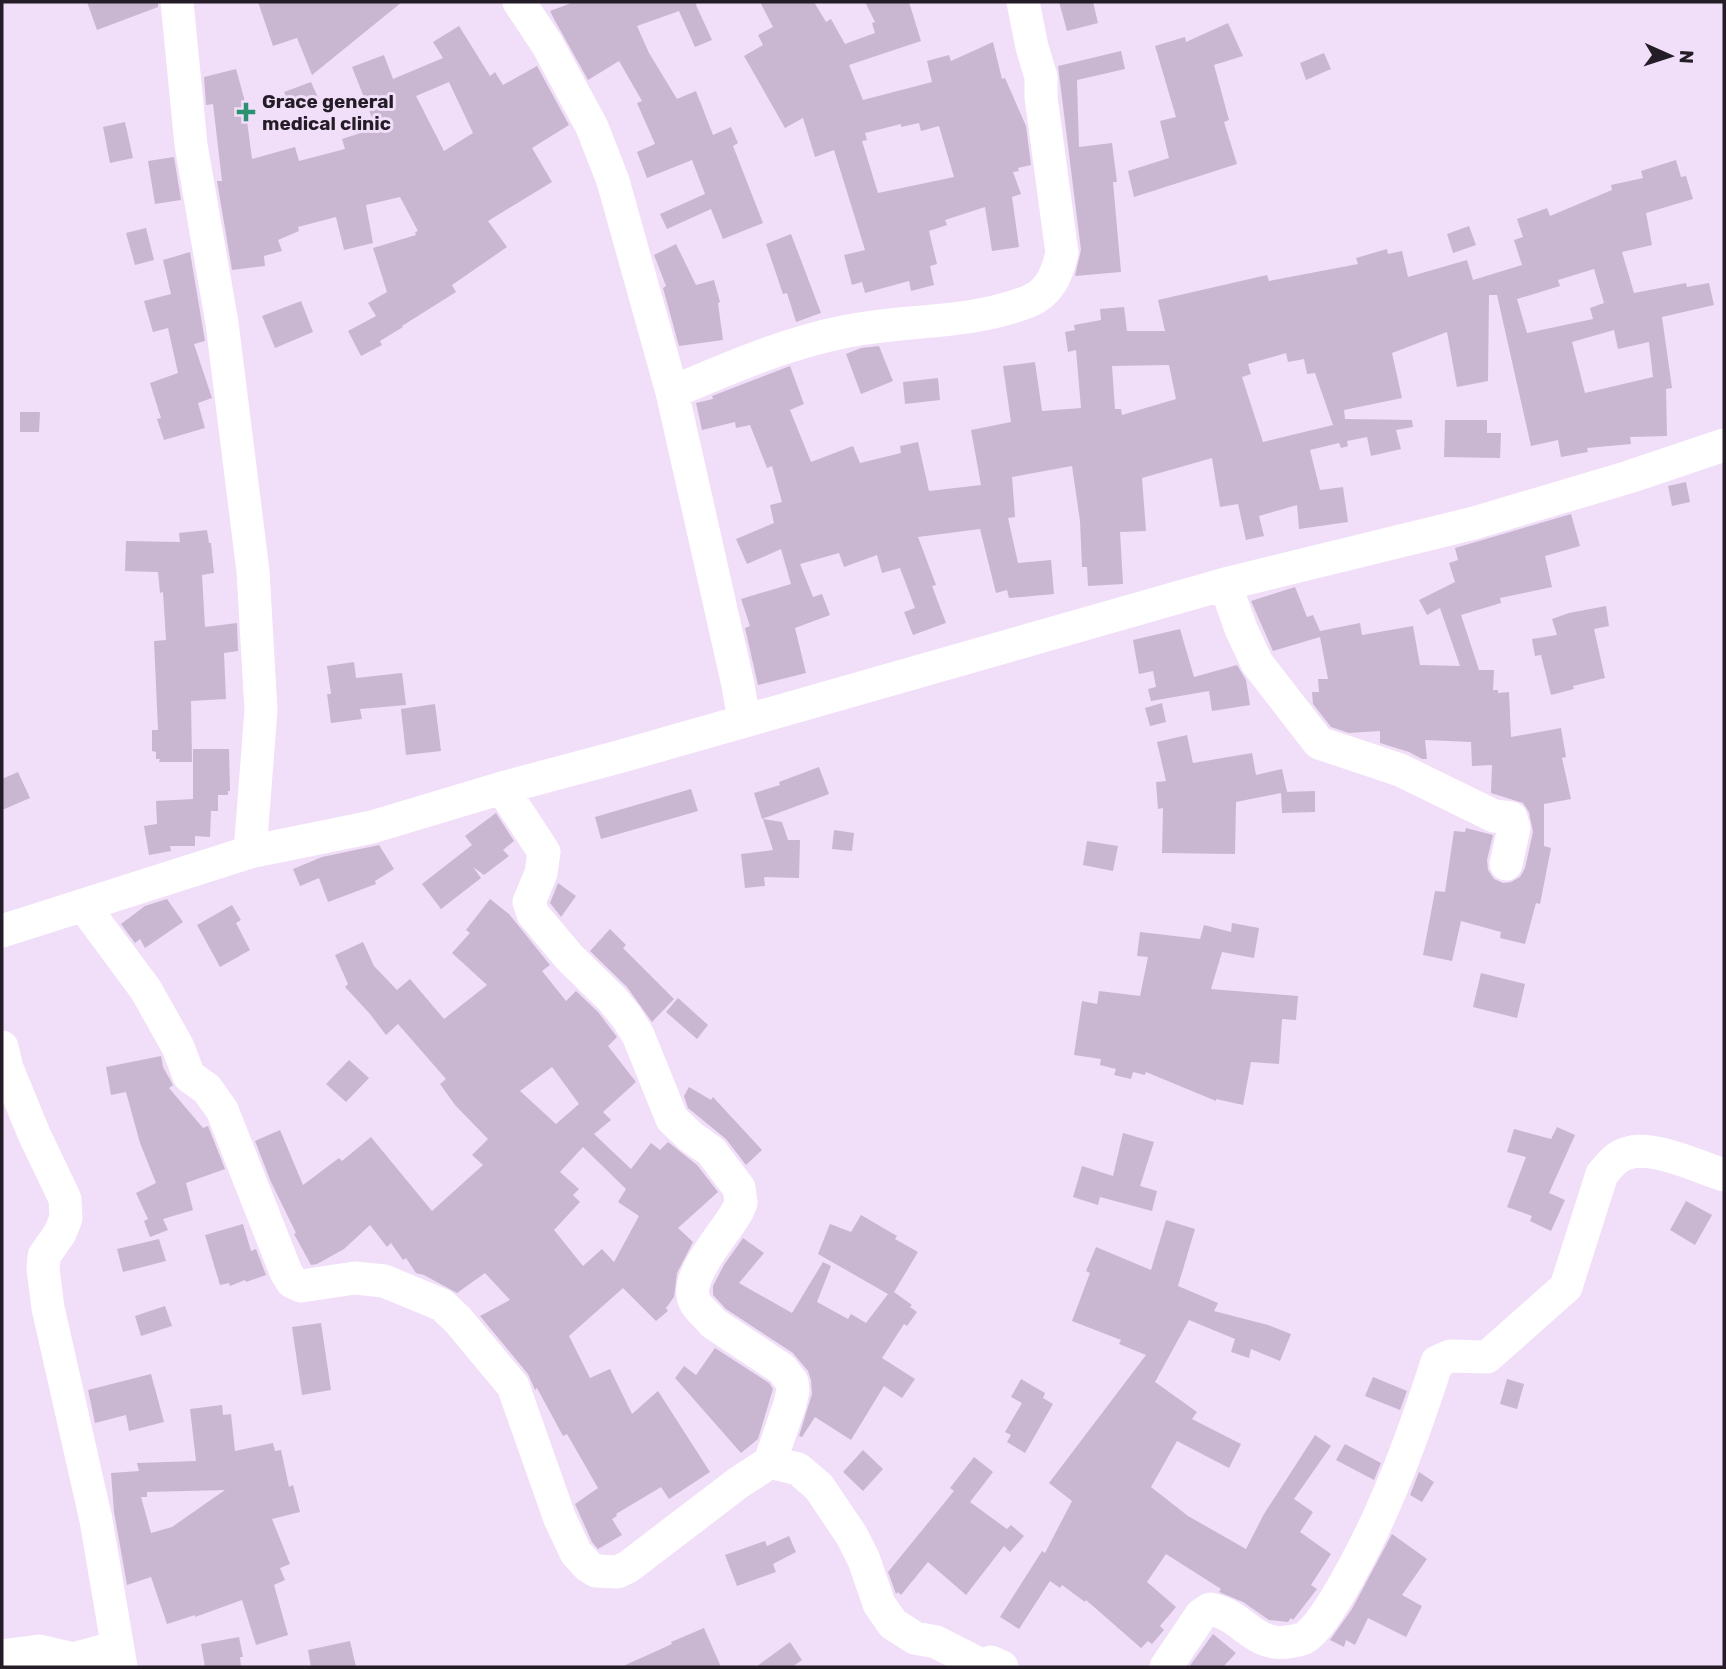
<svg xmlns="http://www.w3.org/2000/svg" width="1726" height="1669" viewBox="0 0 1726 1669" font-family="Rubik,sans-serif">
  <style>
    .building { fill: #c9b7d1; fill-rule: evenodd }
    .lines { fill: none; stroke-linecap: round; stroke-linejoin: round }
    .minor { stroke: #fff; stroke-width: 33 }
    .poi-dot { fill: #2a9270; stroke: #f1def9; stroke-width: 2.5 }
    .labels { text-anchor: middle; dominant-baseline: central; stroke-width: 6; stroke-linejoin: round; paint-order: stroke }
    .poi-label { font-size: 19px; font-weight: bold; fill: #241d27; stroke: #f1def9; text-anchor: start }
  </style>
  <rect width="100%" height="100%" fill="#f1def9"/>
  <path class="building" d="M 87,2 L 158,2 L 158,7 L 97,30 Z
    M 258,2 L 402,2 L 312,75 L 297,38 L 273,46 Z
    M 574,2 L 697,2 L 696,5 L 712,40 L 695,47 L 679,11 L 637,26 L 649,53 L 677,99 L 696,91 L 713,135 L 731,127 L 738,143 L 733,146 L 763,223 L 723,239 L 711,209 L 667,229 L 660,214 L 705,194 L 692,160 L 647,178 L 637,152 L 655,144 L 637,103 L 642,101 L 619,61 L 588,80 L 554,19 L 550,11 Z
    M 760,2 L 814,2 L 826,22 L 831,19 L 845,44 L 875,33 L 872,23 L 875,22 L 865,2 L 909,2 L 921,41 L 849,65 L 863,100 L 932,82 L 927,61 L 949,55 L 951,61 L 993,42 L 1002,79 L 1005,78 L 1026,126 L 1031,165 L 1018,168 L 1019,171 L 1013,172 L 1021,194 L 1012,197 L 1019,247 L 992,251 L 985,207 L 945,220 L 947,225 L 929,231 L 937,264 L 930,266 L 934,285 L 911,291 L 909,281 L 865,293 L 862,282 L 852,285 L 844,255 L 865,250 L 834,150 L 815,157 L 803,118 L 785,128 L 744,56 L 763,45 L 758,35 L 773,27 ZM 919,123 L 921,131 L 939,126 L 954,177 L 878,193 L 862,141 L 867,140 L 865,133 L 901,124 L 901,127 Z
    M 1059,2 L 1093,2 L 1098,23 L 1067,31 Z
    M 1228,23 L 1243,56 L 1214,65 L 1229,120 L 1224,122 L 1237,164 L 1134,197 L 1128,171 L 1169,158 L 1160,121 L 1176,117 L 1155,46 L 1185,37 L 1186,42 Z
    M 459,26 L 490,76 L 495,72 L 503,85 L 537,66 L 569,125 L 532,148 L 552,182 L 488,221 L 507,247 L 452,285 L 456,292 L 402,326 L 403,327 L 380,341 L 382,345 L 361,356 L 348,331 L 376,316 L 368,303 L 387,292 L 373,248 L 416,235 L 415,232 L 418,231 L 400,197 L 366,205 L 373,243 L 344,250 L 336,217 L 298,227 L 299,231 L 278,240 L 282,251 L 264,256 L 265,266 L 232,270 L 217,181 L 222,181 L 213,104 L 206,105 L 204,77 L 236,69 L 244,98 L 252,159 L 295,147 L 299,161 L 345,149 L 342,139 L 376,128 L 352,67 L 384,55 L 393,79 L 443,58 L 433,42 ZM 449,82 L 473,133 L 444,151 L 416,96 Z
    M 1121,51 L 1125,69 L 1077,80 L 1079,147 L 1112,143 L 1117,182 L 1113,182 L 1121,272 L 1075,276 L 1081,250 L 1058,66 Z
    M 1324,53 L 1331,69 L 1306,80 L 1300,63 Z
    M 311,82 L 319,100 L 293,111 L 284,92 Z
    M 125,122 L 133,158 L 110,163 L 103,127 Z
    M 174,157 L 181,200 L 155,204 L 148,161 Z
    M 1676,160 L 1681,177 L 1686,176 L 1693,199 L 1646,213 L 1652,245 L 1622,252 L 1634,293 L 1686,283 L 1687,287 L 1709,283 L 1714,305 L 1662,317 L 1672,388 L 1666,389 L 1667,436 L 1630,437 L 1631,444 L 1587,448 L 1588,452 L 1561,457 L 1558,440 L 1531,446 L 1497,295 L 1489,295 L 1488,381 L 1457,387 L 1447,332 L 1392,353 L 1402,398 L 1344,410 L 1345,419 L 1412,420 L 1413,427 L 1396,430 L 1401,449 L 1371,456 L 1367,437 L 1347,441 L 1348,446 L 1341,448 L 1339,443 L 1310,450 L 1320,490 L 1343,487 L 1348,522 L 1299,529 L 1297,505 L 1259,516 L 1264,536 L 1246,540 L 1238,504 L 1220,507 L 1212,458 L 1142,478 L 1146,531 L 1120,532 L 1123,584 L 1088,586 L 1087,567 L 1082,567 L 1080,521 L 1072,466 L 1012,477 L 1015,517 L 1008,518 L 1018,563 L 1051,560 L 1054,594 L 1009,598 L 1007,590 L 996,593 L 980,529 L 918,537 L 936,585 L 932,586 L 946,623 L 913,635 L 904,612 L 915,608 L 900,568 L 882,573 L 877,555 L 844,567 L 839,553 L 800,564 L 813,597 L 822,594 L 830,615 L 795,628 L 806,673 L 758,685 L 745,628 L 750,626 L 741,599 L 791,584 L 781,549 L 747,564 L 736,539 L 774,523 L 770,505 L 782,502 L 772,466 L 767,468 L 750,425 L 736,428 L 735,422 L 702,430 L 696,403 L 713,399 L 712,396 L 790,366 L 804,404 L 790,410 L 811,462 L 853,446 L 860,463 L 901,453 L 900,446 L 918,442 L 929,491 L 981,485 L 971,430 L 1011,422 L 1003,366 L 1035,362 L 1042,411 L 1081,408 L 1076,350 L 1068,352 L 1065,332 L 1075,330 L 1074,325 L 1101,320 L 1100,309 L 1124,307 L 1127,331 L 1165,331 L 1158,300 L 1267,275 L 1269,281 L 1358,264 L 1356,258 L 1387,249 L 1388,254 L 1402,251 L 1408,277 L 1467,260 L 1473,280 L 1522,265 L 1514,240 L 1523,237 L 1517,219 L 1547,208 L 1550,216 L 1612,190 L 1611,185 L 1643,178 L 1641,171 ZM 1594,269 L 1604,303 L 1590,308 L 1593,319 L 1527,333 L 1517,299 L 1560,286 L 1558,280 ZM 1614,330 L 1618,349 L 1649,342 L 1653,377 L 1585,393 L 1572,342 ZM 1286,353 L 1288,362 L 1304,359 L 1307,374 L 1315,373 L 1333,425 L 1263,442 L 1242,377 L 1251,374 L 1248,364 ZM 1169,365 L 1176,399 L 1122,415 L 1121,409 L 1115,409 L 1112,366 Z
    M 1469,226 L 1476,245 L 1453,253 L 1447,234 Z
    M 146,228 L 154,260 L 135,265 L 126,233 Z
    M 791,234 L 821,313 L 796,322 L 787,293 L 783,294 L 766,244 Z
    M 676,244 L 696,285 L 714,280 L 720,302 L 718,303 L 723,340 L 679,346 L 663,288 L 666,286 L 654,255 Z
    M 190,252 L 205,341 L 194,344 L 212,398 L 198,403 L 205,428 L 164,440 L 157,419 L 161,418 L 150,383 L 178,373 L 168,328 L 153,332 L 144,301 L 171,294 L 163,260 Z
    M 301,301 L 313,332 L 275,348 L 262,316 Z
    M 879,346 L 893,381 L 861,394 L 846,354 L 861,348 Z
    M 938,378 L 940,400 L 905,404 L 903,382 Z
    M 20,412 L 40,412 L 39,432 L 20,432 Z
    M 1445,420 L 1487,420 L 1487,433 L 1501,433 L 1500,458 L 1444,457 Z
    M 1686,482 L 1690,502 L 1672,506 L 1668,486 Z
    M 1571,514 L 1580,546 L 1545,556 L 1552,587 L 1500,598 L 1501,603 L 1461,615 L 1479,670 L 1494,670 L 1493,690 L 1498,690 L 1498,693 L 1509,692 L 1511,737 L 1561,728 L 1566,757 L 1562,758 L 1571,799 L 1544,804 L 1544,846 L 1551,848 L 1540,904 L 1536,903 L 1525,944 L 1500,938 L 1501,932 L 1461,921 L 1452,961 L 1423,955 L 1435,891 L 1445,892 L 1454,831 L 1465,832 L 1466,828 L 1493,835 L 1487,860 L 1488,870 L 1494,879 L 1503,883 L 1511,882 L 1520,877 L 1525,868 L 1533,832 L 1529,812 L 1523,803 L 1491,793 L 1492,765 L 1472,766 L 1471,742 L 1425,740 L 1427,759 L 1422,759 L 1409,752 L 1380,743 L 1380,731 L 1349,733 L 1331,727 L 1313,704 L 1312,692 L 1319,692 L 1318,679 L 1328,679 L 1320,637 L 1273,651 L 1251,601 L 1295,587 L 1307,617 L 1313,615 L 1320,631 L 1360,623 L 1362,635 L 1413,626 L 1420,665 L 1460,666 L 1440,608 L 1427,615 L 1419,600 L 1455,582 L 1449,563 L 1458,560 L 1455,548 Z
    M 207,530 L 209,543 L 211,543 L 214,573 L 202,575 L 205,627 L 237,623 L 238,651 L 224,653 L 226,699 L 191,701 L 192,762 L 159,762 L 160,759 L 156,759 L 156,752 L 152,751 L 152,730 L 158,730 L 154,641 L 166,640 L 163,592 L 160,593 L 158,572 L 125,571 L 126,541 L 180,542 L 179,533 Z
    M 1606,606 L 1609,626 L 1594,629 L 1605,678 L 1573,686 L 1574,689 L 1551,695 L 1541,655 L 1535,656 L 1532,639 L 1557,635 L 1552,619 L 1569,613 Z
    M 1180,629 L 1194,677 L 1237,665 L 1246,680 L 1250,705 L 1212,711 L 1209,691 L 1151,701 L 1148,689 L 1156,687 L 1153,671 L 1139,674 L 1133,640 Z
    M 354,662 L 356,678 L 402,673 L 406,705 L 360,709 L 362,719 L 331,723 L 327,694 L 331,694 L 327,666 Z
    M 1162,703 L 1166,722 L 1150,726 L 1145,708 Z
    M 435,704 L 441,751 L 406,755 L 401,709 Z
    M 1187,735 L 1193,763 L 1252,753 L 1256,775 L 1282,769 L 1287,792 L 1284,792 L 1315,791 L 1315,812 L 1282,813 L 1281,793 L 1236,802 L 1235,854 L 1162,853 L 1163,808 L 1158,809 L 1156,782 L 1166,781 L 1157,742 Z
    M 193,749 L 229,749 L 230,791 L 228,791 L 228,795 L 218,795 L 218,811 L 211,811 L 210,837 L 195,836 L 195,846 L 170,846 L 171,851 L 149,855 L 144,826 L 157,824 L 156,801 L 193,799 Z
    M 819,767 L 829,794 L 762,819 L 754,793 L 780,785 L 779,782 Z
    M 18,772 L 30,798 L 2,810 L 2,779 Z
    M 691,789 L 698,811 L 601,839 L 595,817 Z
    M 496,813 L 514,841 L 503,850 L 509,856 L 484,875 L 473,867 L 481,878 L 441,909 L 422,884 L 472,845 L 465,836 Z
    M 763,819 L 782,822 L 788,840 L 800,840 L 799,878 L 764,877 L 765,886 L 745,888 L 741,854 L 773,850 Z
    M 834,830 L 854,833 L 852,851 L 832,849 Z
    M 1087,841 L 1118,846 L 1113,871 L 1083,865 Z
    M 379,845 L 394,869 L 375,881 L 376,884 L 328,902 L 319,878 L 300,886 L 293,869 L 322,857 Z
    M 558,883 L 576,896 L 561,917 L 550,903 Z
    M 167,899 L 183,922 L 145,948 L 140,939 L 135,943 L 121,924 L 145,906 Z
    M 490,899 L 509,914 L 550,965 L 542,971 L 566,1001 L 576,991 L 598,1012 L 617,1037 L 608,1046 L 636,1082 L 603,1112 L 611,1120 L 594,1134 L 631,1169 L 651,1143 L 660,1150 L 668,1142 L 697,1165 L 718,1192 L 678,1228 L 693,1242 L 677,1273 L 674,1297 L 666,1308 L 668,1311 L 656,1321 L 623,1288 L 569,1336 L 590,1378 L 610,1369 L 632,1414 L 658,1391 L 710,1472 L 669,1499 L 661,1487 L 616,1514 L 617,1516 L 612,1519 L 622,1535 L 598,1549 L 592,1542 L 575,1504 L 598,1488 L 567,1434 L 563,1436 L 537,1388 L 535,1390 L 528,1374 L 480,1316 L 510,1300 L 485,1273 L 457,1293 L 424,1275 L 416,1273 L 406,1258 L 403,1260 L 391,1243 L 387,1247 L 370,1225 L 344,1249 L 317,1264 L 311,1265 L 294,1234 L 296,1233 L 271,1182 L 255,1141 L 280,1130 L 303,1185 L 339,1158 L 342,1161 L 371,1137 L 432,1211 L 483,1165 L 472,1155 L 488,1139 L 455,1105 L 440,1084 L 446,1079 L 398,1024 L 386,1035 L 370,1014 L 345,987 L 348,984 L 335,955 L 363,942 L 374,966 L 397,990 L 410,979 L 444,1019 L 487,985 L 452,953 L 470,933 L 466,930 ZM 552,1067 L 579,1104 L 556,1124 L 520,1091 ZM 583,1147 L 626,1189 L 618,1202 L 639,1216 L 614,1262 L 602,1249 L 583,1266 L 554,1230 L 580,1202 L 573,1195 L 579,1189 L 560,1172 Z
    M 232,905 L 241,920 L 236,923 L 250,950 L 220,967 L 197,925 Z
    M 1232,923 L 1259,928 L 1254,958 L 1222,952 L 1211,989 L 1298,996 L 1296,1020 L 1282,1019 L 1279,1064 L 1251,1062 L 1243,1105 L 1216,1099 L 1216,1101 L 1146,1072 L 1145,1075 L 1133,1072 L 1131,1079 L 1114,1075 L 1116,1069 L 1100,1065 L 1101,1059 L 1074,1055 L 1082,1001 L 1097,1004 L 1099,991 L 1140,996 L 1148,957 L 1137,956 L 1140,932 L 1200,939 L 1204,925 L 1231,932 Z
    M 610,929 L 626,945 L 623,948 L 674,999 L 652,1022 L 627,987 L 590,951 Z
    M 1481,973 L 1525,984 L 1517,1018 L 1473,1007 Z
    M 678,998 L 708,1025 L 697,1039 L 666,1012 Z
    M 161,1056 L 163,1067 L 173,1085 L 169,1088 L 203,1128 L 208,1126 L 225,1169 L 186,1183 L 193,1210 L 163,1219 L 168,1230 L 150,1237 L 144,1221 L 148,1219 L 136,1193 L 156,1183 L 140,1143 L 126,1092 L 111,1095 L 106,1067 Z
    M 349,1060 L 369,1078 L 346,1102 L 326,1084 Z
    M 689,1087 L 711,1100 L 713,1097 L 762,1150 L 746,1165 L 726,1139 L 688,1108 L 684,1096 Z
    M 1557,1127 L 1575,1135 L 1549,1193 L 1565,1200 L 1551,1231 L 1530,1221 L 1532,1216 L 1507,1207 L 1526,1157 L 1507,1152 L 1514,1129 L 1551,1139 Z
    M 1123,1133 L 1154,1142 L 1140,1186 L 1157,1191 L 1152,1211 L 1100,1197 L 1098,1205 L 1073,1197 L 1082,1166 L 1113,1176 Z
    M 1686,1201 L 1712,1215 L 1695,1245 L 1670,1230 Z
    M 861,1215 L 897,1236 L 895,1239 L 918,1252 L 894,1292 L 912,1305 L 910,1307 L 917,1312 L 907,1326 L 904,1324 L 882,1358 L 915,1379 L 902,1398 L 884,1386 L 851,1440 L 815,1417 L 802,1437 L 799,1436 L 812,1394 L 811,1380 L 808,1371 L 793,1353 L 726,1309 L 713,1295 L 713,1286 L 724,1265 L 743,1238 L 764,1253 L 739,1283 L 792,1313 L 823,1262 L 831,1266 L 817,1302 L 848,1319 L 851,1314 L 866,1323 L 888,1294 L 818,1254 L 830,1224 L 851,1232 Z
    M 1166,1220 L 1195,1229 L 1178,1286 L 1218,1303 L 1214,1311 L 1268,1325 L 1291,1334 L 1280,1361 L 1251,1349 L 1249,1358 L 1231,1352 L 1235,1339 L 1189,1320 L 1155,1382 L 1197,1412 L 1192,1419 L 1241,1444 L 1229,1468 L 1177,1441 L 1151,1487 L 1188,1516 L 1246,1549 L 1264,1514 L 1315,1435 L 1331,1446 L 1294,1499 L 1313,1512 L 1300,1532 L 1331,1554 L 1311,1585 L 1317,1589 L 1293,1620 L 1291,1618 L 1288,1622 L 1269,1620 L 1243,1602 L 1219,1592 L 1221,1589 L 1166,1554 L 1147,1582 L 1176,1607 L 1160,1626 L 1164,1630 L 1152,1644 L 1148,1641 L 1141,1648 L 1086,1600 L 1085,1602 L 1062,1585 L 1060,1588 L 1050,1581 L 1019,1629 L 1000,1617 L 1042,1551 L 1045,1553 L 1072,1501 L 1049,1483 L 1146,1355 L 1119,1344 L 1121,1340 L 1072,1321 L 1090,1273 L 1086,1271 L 1096,1247 L 1151,1270 Z
    M 243,1224 L 251,1251 L 256,1249 L 266,1275 L 246,1282 L 245,1280 L 230,1286 L 229,1283 L 220,1285 L 205,1235 Z
    M 159,1239 L 166,1261 L 123,1272 L 117,1249 Z
    M 165,1306 L 172,1326 L 141,1336 L 135,1316 Z
    M 321,1323 L 331,1390 L 302,1395 L 292,1327 Z
    M 715,1348 L 769,1383 L 773,1389 L 758,1439 L 741,1453 L 675,1378 L 684,1366 L 696,1375 Z
    M 151,1374 L 164,1422 L 129,1431 L 126,1415 L 95,1423 L 88,1390 Z
    M 1373,1377 L 1407,1391 L 1400,1410 L 1365,1396 Z
    M 1021,1379 L 1045,1393 L 1043,1398 L 1053,1404 L 1025,1453 L 1007,1442 L 1011,1435 L 1005,1432 L 1022,1403 L 1011,1397 Z
    M 1507,1379 L 1524,1384 L 1517,1409 L 1500,1404 Z
    M 222,1405 L 223,1415 L 231,1414 L 235,1451 L 273,1443 L 275,1451 L 281,1450 L 289,1487 L 293,1485 L 300,1512 L 272,1519 L 290,1564 L 280,1568 L 285,1580 L 274,1585 L 288,1635 L 256,1645 L 242,1600 L 195,1617 L 195,1615 L 167,1624 L 151,1577 L 127,1585 L 114,1512 L 111,1473 L 139,1471 L 137,1463 L 196,1461 L 190,1409 ZM 225,1490 L 172,1527 L 151,1533 L 141,1497 L 147,1497 L 147,1492 Z
    M 1345,1444 L 1381,1463 L 1374,1480 L 1336,1460 Z
    M 863,1450 L 883,1469 L 863,1491 L 843,1472 Z
    M 974,1457 L 993,1472 L 970,1502 L 1007,1529 L 1011,1525 L 1024,1536 L 1010,1552 L 1004,1546 L 966,1595 L 928,1562 L 901,1595 L 898,1592 L 896,1594 L 888,1572 L 954,1491 L 950,1488 Z
    M 1419,1472 L 1434,1482 L 1422,1502 L 1410,1495 Z
    M 1392,1534 L 1427,1559 L 1402,1595 L 1422,1606 L 1406,1637 L 1368,1618 L 1355,1645 L 1346,1640 L 1344,1647 L 1330,1640 L 1352,1609 Z
    M 789,1536 L 796,1552 L 773,1564 L 776,1572 L 737,1586 L 725,1555 L 765,1541 L 767,1546 Z
    M 704,1628 L 721,1667 L 621,1667 L 672,1644 L 671,1642 Z
    M 1213,1634 L 1236,1653 L 1223,1667 L 1189,1667 Z
    M 239,1637 L 243,1657 L 240,1657 L 241,1667 L 205,1667 L 201,1644 Z
    M 350,1641 L 356,1667 L 311,1667 L 308,1650 Z
    M 790,1642 L 802,1660 L 792,1667 L 756,1667 Z"/>
  <g class="lines">
    <path class="minor" d="M 177,2 L 191,145 L 222,323 L 253,571 L 261,710 L 250,852
      M 519,2 L 547,44 L 592,127 L 613,181 L 672,392 L 738,685 L 744,721
      M 672,392 C 728,369 783,344 843,332 C 903,319 968,325 1027,302 C 1049,294 1057,275 1062,253 L 1041,97 L 1041,77 L 1032,47 L 1023,2
      M 1225,584 L 1241,629 L 1257,663 L 1319,743 L 1400,770 L 1494,816 L 1511,818 L 1514,828 L 1506,864
      M 83,905 L 146,990 L 178,1047 L 189,1076 L 207,1089 L 222,1110 L 286,1272 L 292,1282 L 301,1286 L 355,1278 L 384,1281 L 442,1305 L 458,1320 L 513,1386 L 560,1519 L 576,1553 L 588,1566 L 596,1571 L 617,1572 L 628,1567 L 738,1483 L 770,1462 L 790,1404 L 793,1390 L 792,1382 L 782,1369 L 713,1323 C 708,1316 698,1309 695,1302 C 682,1277 727,1232 738,1210 L 741,1203 L 739,1188 L 711,1151 L 691,1137 L 672,1119 L 638,1035 L 626,1016 L 612,999 L 570,958 L 533,914 L 529,902 L 541,873 L 544,852 L 502,788
      M 2,931 L 250,852 L 372,827 L 502,788 L 622,756 L 1225,584 L 1474,523 L 1629,477 L 1724,445
      M 2,1047 L 7,1068 L 34,1134 L 65,1199 L 66,1218 L 60,1233 L 44,1256 L 43,1269 L 48,1308 L 96,1520 L 121,1667
      M 770,1462 L 798,1469 L 819,1487 L 852,1536 L 864,1560 L 879,1604 L 893,1624 L 915,1638 L 936,1642 L 983,1666 L 991,1662 L 1002,1667
      M 2,1656 L 39,1651 L 74,1659 L 117,1647
      M 1166,1667 L 1201,1615 L 1210,1609 C 1248,1616 1253,1654 1302,1639 C 1325,1631 1374,1529 1385,1503 C 1405,1458 1422,1409 1437,1362 L 1450,1356 L 1487,1357 L 1566,1287 L 1602,1174 C 1610,1165 1616,1156 1628,1153 C 1653,1145 1699,1167 1724,1175"/>
  </g>
  <path class="poi-dot" d="M242.5 101.5h7v7h7v7h-7v7h-7v-7h-7v-7h7z"/>
  <g class="labels">
    <g class="poi-label">
      <text x="262" y="101">Grace general<tspan x="262" dy="22">medical clinic</tspan></text>
    </g>
  </g>
  <rect width="1726" height="1669" fill="none" stroke="#241d27" stroke-width="7"/>
  <g transform="translate(1670 56) rotate(93)" stroke="#f1def9" stroke-width="5" paint-order="stroke">
  <path d="M0-5L12 26L0 18L-12 26Z" fill="#241d27"/>
  <text y="-10" font-size="19" font-weight="bold" text-anchor="middle" fill="#241d27">N</text>
  </g>
</svg>
